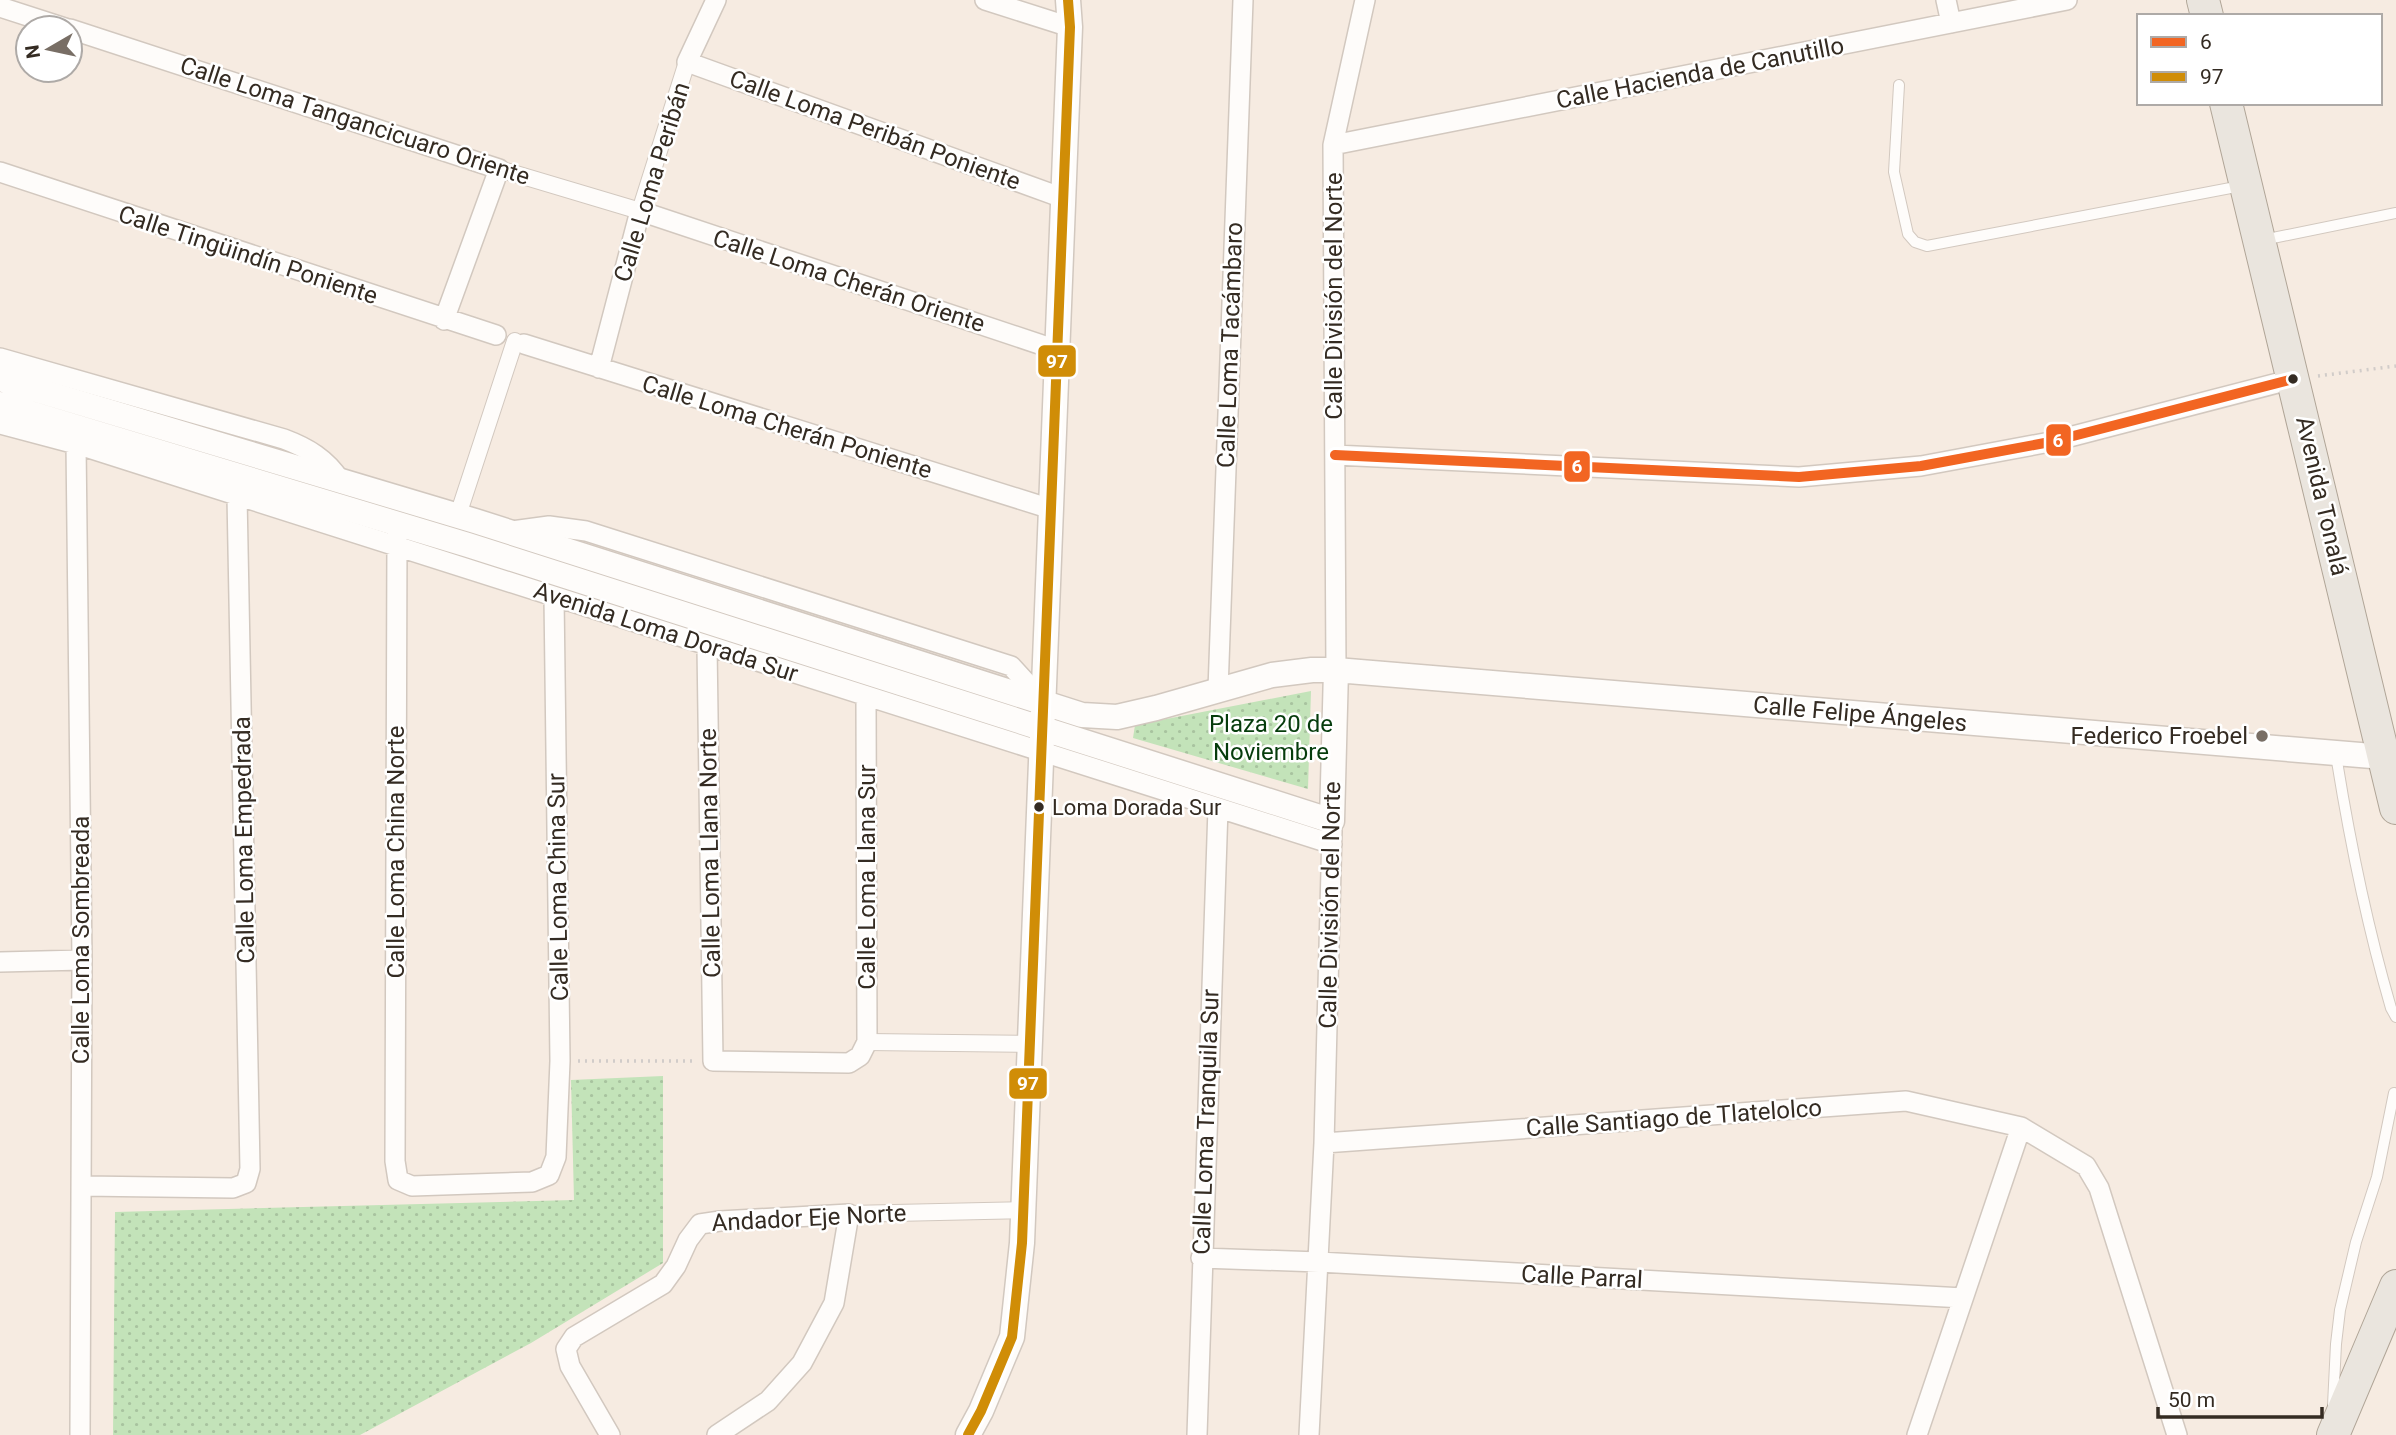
<svg xmlns="http://www.w3.org/2000/svg" width="2396" height="1435" viewBox="0 0 2396 1435" font-family="Roboto,sans-serif">
  <style>
    .park { fill: url(#park-dots) }
    .lines { fill: none; stroke-linecap: round; stroke-linejoin: round }
    .service-casing { stroke: #d2c8bf; stroke-width: 12 }
    .pedestrian-casing { stroke: #d2c8bf; stroke-width: 18 }
    .minor-casing { stroke: #d2c8bf; stroke-width: 22 }
    .tertiary-casing { stroke: #d2c8bf; stroke-width: 27 }
    .primary-casing { stroke: #b0a597; stroke-width: 34 }
    .path { stroke: #d1ccc9; stroke-width: 3.5; stroke-dasharray: 2 5; stroke-linecap: butt }
    .service { stroke: #fefcfa; stroke-width: 10 }
    .pedestrian { stroke: #fefcfa; stroke-width: 16 }
    .minor { stroke: #fefcfa; stroke-width: 19 }
    .tertiary { stroke: #fefcfa; stroke-width: 24 }
    .primary { stroke: #eae5de; stroke-width: 32 }
    .bus-1-casing { stroke: #fff; stroke-width: 16 }
    .bus-2-casing { stroke: #fff; stroke-width: 16 }
    .bus-1 { stroke: #f26522; stroke-width: 10 }
    .bus-2 { stroke: #d08d07; stroke-width: 10 }
    .bus-dot { fill: #342b22; stroke: #fff; stroke-width: 2.5 }
    .poi-dot { fill: #786e65; stroke: #fff; stroke-width: 2.5 }
    .labels { text-anchor: middle; dominant-baseline: central; stroke-width: 5; stroke-linejoin: round; paint-order: stroke }
    .bus-label { font-size: 22px; fill: #342b22; stroke: #fff; text-anchor: start }
    .street-label { font-size: 24px; fill: #342b22; stroke: #fff }
    .park-label { font-size: 24px; fill: #063c0c; stroke: #fff }
    .poi-label { font-size: 24px; fill: #342b22; stroke: #fff; text-anchor: end }
    .line-badge { stroke: #fff; stroke-width: 2.5 }
    .badge-label { font-size: 19px; text-anchor: middle; font-weight: bold; fill: #fff }
  </style>
  <defs>
    <pattern id="park-dots" width="8" height="8" patternUnits="userSpaceOnUse" patternTransform="scale(1.75)"><rect width="8" height="8" fill="#c3e3b9"/><path d="M2 2h.1M6 6h.1" fill="none" stroke="#a8c39f" stroke-width="1.8" stroke-linecap="round"/></pattern>
  </defs>
  <rect width="100%" height="100%" fill="#f6ebe1"/>
  <path class="park" d="M 1311,691 L 1308,789 L 1133,738 L 1135,725 Z
    M 663,1076 L 663,1263 L 531,1343 L 360,1435 L 113,1435 L 115,1212 L 574,1200 L 571,1080 Z"/>
  <g class="lines">
    <g class="service-casing">
      <path id="service" d="M 1899,85 L 1894,172 L 1908,234 L 1915,242 L 1927,246 L 2241,186
        M 2263,240 L 2396,213
        M 2336,755 C 2350,843 2366,922 2391,1008 L 2396,1017
        M 2333,1405 L 2336,1344 L 2340,1310 L 2356,1242 L 2377,1177 L 2394,1093"/>
    </g>
    <g class="pedestrian-casing">
      <path id="pedestrian" d="M 499,169 L 640,211 L 687,62
        M 458,515 L 515,341
        M 867,1042 L 1030,1044
        M 849,1214 L 1024,1210"/>
    </g>
    <g class="minor-casing">
      <path id="minor" d="M 716,0 L 687,62 L 1063,198
        M 985,0 L 1070,27
        M 1946,0 L 1951,23
        M 0,7 L 65,28
        M 70,29 L 499,169 L 444,320
        M 1333,145 L 2067,0
        M 0,172 L 496,335
        M 524,344 L 1051,509
        M 0,358 L 284,439 C 308,448 326,459 340,480
        M 599,368 L 640,211 L 1057,350
        M 0,424 L 76,444 L 1332,844
        M 76,444 L 82,960 L 80,1435
        M 1335,455 L 1799,477 L 1921,466 L 2050,442 L 2293,379
        M 512,531 L 549,526 L 586,531 L 1011,666 L 1044,702
        M 397,536 L 395,1161 L 398,1180 L 412,1186 L 532,1182 L 549,1175 L 556,1157 L 560,1061 L 554,597
        M 707,646 L 713,1061 L 849,1063 L 860,1056 L 867,1042 L 866,696
        M 1336,670 L 1333,145 L 1365,0
        M 1218,690 L 1243,0
        M 0,962 L 82,960
        M 1324,1143 L 1906,1101 L 2021,1127 L 2086,1166 L 2099,1188 L 2177,1435
        M 83,1186 L 233,1188 L 246,1183 L 250,1169 L 237,496
        M 1201,1258 L 1319,1262 L 1963,1298
        M 610,1435 L 570,1366 L 566,1349 L 574,1337 L 663,1284 L 676,1266 L 688,1240 L 700,1224 L 720,1221 L 849,1214 L 834,1303 L 802,1363 L 768,1401 L 717,1435
        M 1197,1435 L 1218,808
        M 1309,1435 L 1324,1143 L 1332,831
        M 1917,1435 L 2021,1127"/>
    </g>
    <g class="tertiary-casing">
      <path id="tertiary" d="M 0,379 L 475,521 L 1082,715 L 1117,717 L 1156,708 L 1272,675 L 1312,670 L 1336,670 L 2384,757
        M 0,404 L 468,545 L 1332,821 L 1336,670
        M 968,1435 L 981,1411 L 1012,1337 L 1022,1243 L 1070,27 L 1068,0"/>
    </g>
    <g class="primary-casing">
      <path id="primary" d="M 2203,0 L 2207,16
        M 2226,103 L 2396,808
        M 2333,1435 L 2396,1286"/>
    </g>
    <path class="path" d="M 2318,376 L 2396,366
      M 578,1061 L 693,1061"/>
    <use href="#service" class="service"/>
    <use href="#pedestrian" class="pedestrian"/>
    <use href="#minor" class="minor"/>
    <use href="#tertiary" class="tertiary"/>
    <use href="#primary" class="primary"/>
    <g class="bus-1-casing">
      <path id="bus-1" d="M 1335,455 L 1799,477 L 1921,466 L 2050,442 L 2293,379"/>
    </g>
    <g class="bus-2-casing">
      <path id="bus-2" d="M 968,1435 L 981,1411 L 1012,1337 L 1022,1243 L 1070,27 L 1068,0"/>
    </g>
    <use href="#bus-1" class="bus-1"/>
    <use href="#bus-2" class="bus-2"/>
  </g>
  <g class="bus-dot">
    <circle cx="2293" cy="379" r="6"/>
    <circle cx="1039" cy="807" r="6"/>
  </g>
  <circle class="poi-dot" cx="2262" cy="736" r="7"/>
  <g class="labels">
    <g class="bus-label">
      <text x="1052" y="807">Loma Dorada Sur</text>
    </g>
    <g class="street-label">
      <text transform="translate(1700 73) rotate(-11)">Calle Hacienda de Canutillo</text>
      <text transform="translate(355 121) rotate(18)">Calle Loma Tangancicuaro Oriente</text>
      <text transform="translate(875 130) rotate(20)">Calle Loma Peribán Poniente</text>
      <text transform="translate(652 182) rotate(-73)">Calle Loma Peribán</text>
      <text transform="translate(248 255) rotate(18)">Calle Tingüindín Poniente</text>
      <text transform="translate(849 281) rotate(18)">Calle Loma Cherán Oriente</text>
      <text transform="translate(1334 296) rotate(-90)">Calle División del Norte</text>
      <text transform="translate(1230 345) rotate(-88)">Calle Loma Tacámbaro</text>
      <text transform="translate(787 427) rotate(17)">Calle Loma Cherán Poniente</text>
      <text transform="translate(2322 496) rotate(77)">Avenida Tonalá</text>
      <text transform="translate(666 632) rotate(18)">Avenida Loma Dorada Sur</text>
      <text transform="translate(1860 714) rotate(5)">Calle Felipe Ángeles</text>
      <text transform="translate(244 840) rotate(-91)">Calle Loma Empedrada</text>
      <text transform="translate(396 852) rotate(-90)">Calle Loma China Norte</text>
      <text transform="translate(710 853) rotate(-91)">Calle Loma Llana Norte</text>
      <text transform="translate(867 877) rotate(-90)">Calle Loma Llana Sur</text>
      <text transform="translate(558 887) rotate(-91)">Calle Loma China Sur</text>
      <text transform="translate(1330 905) rotate(-89)">Calle División del Norte</text>
      <text transform="translate(81 940) rotate(-90)">Calle Loma Sombreada</text>
      <text transform="translate(1674 1118) rotate(-4)">Calle Santiago de Tlatelolco</text>
      <text transform="translate(1206 1122) rotate(-88)">Calle Loma Tranquila Sur</text>
      <text transform="translate(809 1218) rotate(-3)">Andador Eje Norte</text>
      <text transform="translate(1582 1277) rotate(3)">Calle Parral</text>
    </g>
    <g class="park-label">
      <text x="1271" y="724">Plaza 20 de<tspan x="1271" dy="28">Noviembre</tspan></text>
    </g>
    <g class="poi-label">
      <text x="2248" y="736">Federico Froebel</text>
    </g>
  </g>
  <g class="line-badge">
    <rect x="1037" y="344" width="40" height="34" rx="7" fill="#d08d07"/>
    <rect x="2045" y="423" width="27" height="34" rx="7" fill="#f26522"/>
    <rect x="1563" y="450" width="28" height="33" rx="7" fill="#f26522"/>
    <rect x="1008" y="1067" width="40" height="33" rx="7" fill="#d08d07"/>
  </g>
  <g class="badge-label">
    <text x="1057" y="368">97</text>
    <text x="2058" y="447">6</text>
    <text x="1577" y="473">6</text>
    <text x="1028" y="1090">97</text>
  </g>
  <rect x="2137" y="14" width="245" height="91" fill="#ffffff" stroke="#aeaaa7" stroke-width="2"/>
  <rect x="2151" y="37" width="35" height="10" fill="#f26522" stroke="#aeaaa7" stroke-width="2"/>
  <text x="2200" y="49" font-size="21" fill="#342b22">6</text>
  <rect x="2151" y="72" width="35" height="10" fill="#d08d07" stroke="#aeaaa7" stroke-width="2"/>
  <text x="2200" y="84" font-size="21" fill="#342b22">97</text>
  <g transform="translate(49 49) rotate(261)"><circle r="33" fill="#ffffff" stroke="#aeaaa7" stroke-width="2"/>
  <path d="M0-5L12 26L0 18L-12 26Z" fill="#786e65"/>
  <text y="-10" font-size="19" font-weight="bold" text-anchor="middle" fill="#342b22">N</text>
  </g>
  <path d="M2158 1407v10h164v-10" fill="none" stroke="#342b22" stroke-width="3.5"/>
  <text x="2168" y="1407" font-size="21" fill="#342b22" stroke="#ffffff" stroke-width="5" paint-order="stroke">50 m</text>
</svg>
